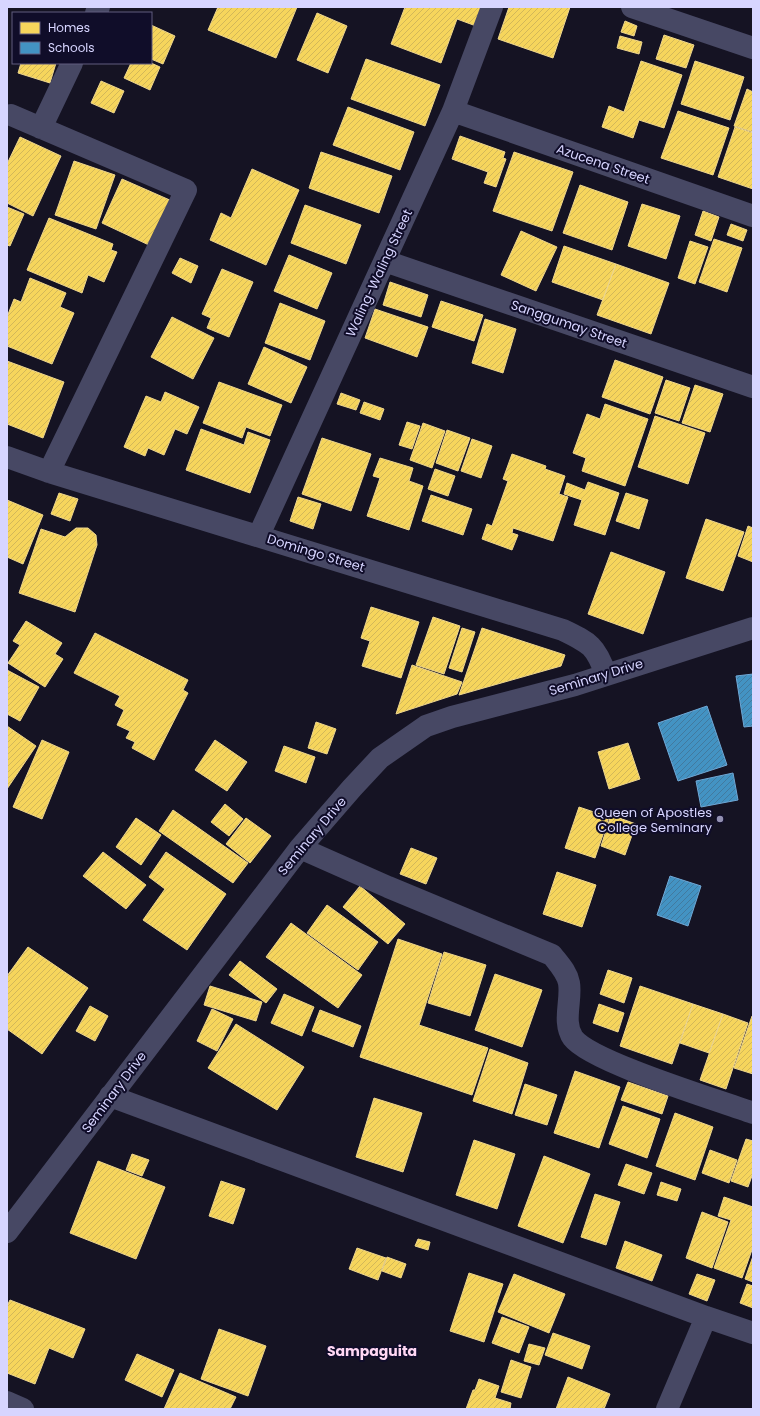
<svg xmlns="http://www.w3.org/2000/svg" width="760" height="1416" viewBox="0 0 760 1416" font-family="Poppins,sans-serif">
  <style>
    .homes { fill: url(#homes-hatch); stroke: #edd58d }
    .schools { fill: url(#schools-hatch); stroke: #6fa7d5 }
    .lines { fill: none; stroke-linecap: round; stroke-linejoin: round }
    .minor { stroke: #474864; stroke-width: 22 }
    .poi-dot { fill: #9391b2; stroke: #100d29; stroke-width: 1.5 }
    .labels { text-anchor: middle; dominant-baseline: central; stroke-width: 4; stroke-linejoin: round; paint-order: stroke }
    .street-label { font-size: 13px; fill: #d7d5ff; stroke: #100d29 }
    .poi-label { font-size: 13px; fill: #d7d5ff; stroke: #100d29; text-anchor: end }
    .neighbourhood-label { font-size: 14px; font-weight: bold; fill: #ffd7f3; stroke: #100d29 }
  </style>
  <defs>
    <pattern id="homes-hatch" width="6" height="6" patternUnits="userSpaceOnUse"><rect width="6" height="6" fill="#f6d55c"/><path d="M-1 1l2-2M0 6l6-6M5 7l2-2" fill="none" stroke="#d2b759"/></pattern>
    <pattern id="schools-hatch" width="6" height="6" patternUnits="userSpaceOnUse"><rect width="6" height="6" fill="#4393c3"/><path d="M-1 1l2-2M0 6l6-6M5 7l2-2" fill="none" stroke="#427a9f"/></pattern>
  </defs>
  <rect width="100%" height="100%" fill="#151323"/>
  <path class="homes" d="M 218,7 L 297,7 L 276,58 L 208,30 Z
    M 405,7 L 483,7 L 476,26 L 457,19 L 441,63 L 391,44 Z
    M 509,7 L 570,7 L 553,58 L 498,39 Z
    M 317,13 L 347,26 L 328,73 L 297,60 Z
    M 625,21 L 637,26 L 634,36 L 621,32 Z
    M 151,25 L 175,36 L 163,64 L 151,59 Z
    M 664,35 L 694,45 L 686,68 L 656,59 Z
    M 620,36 L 642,42 L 639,54 L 617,48 Z
    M 366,59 L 440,85 L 425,126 L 351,99 Z
    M 641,61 L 682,75 L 664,128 L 639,120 L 633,138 L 602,127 L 609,106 L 624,112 Z
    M 695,61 L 744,77 L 730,120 L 681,104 Z
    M 21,63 L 56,63 L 50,83 L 18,73 Z
    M 131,63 L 151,63 L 160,67 L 150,90 L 124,78 Z
    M 101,81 L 124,91 L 114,113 L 91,103 Z
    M 747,89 L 753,92 L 753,132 L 734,126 Z
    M 348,107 L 414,132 L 400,170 L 333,145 Z
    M 678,111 L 729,128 L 713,175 L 661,158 Z
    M 735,127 L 753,133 L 753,189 L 718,177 Z
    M 460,136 L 505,152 L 503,158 L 506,159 L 496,187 L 484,183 L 488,172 L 452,159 Z
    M 20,137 L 61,156 L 33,216 L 7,203 L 7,164 Z
    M 321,152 L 392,176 L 379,213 L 309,188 Z
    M 514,152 L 573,172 L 552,231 L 493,211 Z
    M 74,161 L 115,175 L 96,229 L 55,215 Z
    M 252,169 L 299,190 L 266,265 L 210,240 L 221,213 L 231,218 Z
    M 122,179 L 172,201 L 151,246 L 102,223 Z
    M 580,185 L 628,202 L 612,250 L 563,233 Z
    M 642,204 L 680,216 L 666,259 L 628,246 Z
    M 305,205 L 361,225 L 346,264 L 291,243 Z
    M 7,207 L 24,214 L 10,246 L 7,245 Z
    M 703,211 L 719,217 L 711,241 L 695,235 Z
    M 49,218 L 113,244 L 111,250 L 117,252 L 104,282 L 88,275 L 82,293 L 27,270 Z
    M 731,224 L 747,230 L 743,241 L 727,235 Z
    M 521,231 L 557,247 L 536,291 L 501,275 Z
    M 714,239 L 742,248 L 727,292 L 699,282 Z
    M 690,241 L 708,247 L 695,284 L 678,278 Z
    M 564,246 L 616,264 L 603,300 L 552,282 Z
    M 289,255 L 332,273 L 317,309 L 274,291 Z
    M 180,258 L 198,266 L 191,283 L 172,273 Z
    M 616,264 L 669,283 L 651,334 L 597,315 Z
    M 222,269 L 253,282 L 229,337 L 207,328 L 211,318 L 202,314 Z
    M 30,278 L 66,293 L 60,307 L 74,313 L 52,364 L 7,346 L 7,317 L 14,299 L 21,302 Z
    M 390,282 L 428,295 L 421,317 L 383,305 Z
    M 441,301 L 483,315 L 474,341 L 432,327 Z
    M 280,303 L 325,321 L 310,360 L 265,343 Z
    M 375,309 L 428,327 L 417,357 L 365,338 Z
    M 172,317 L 214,338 L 193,379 L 151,357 Z
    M 485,319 L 516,329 L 503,373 L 472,363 Z
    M 264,347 L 307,367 L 291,403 L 248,384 Z
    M 615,360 L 663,377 L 650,414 L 602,397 Z
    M 7,361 L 64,382 L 43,438 L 7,424 Z
    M 666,380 L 690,388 L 679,421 L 655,413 Z
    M 219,382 L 282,405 L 270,436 L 246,427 L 242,438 L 203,423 Z
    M 695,385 L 723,394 L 710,432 L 682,423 Z
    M 165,392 L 199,407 L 187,434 L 175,429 L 164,455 L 148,448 L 145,456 L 124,447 L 146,396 L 161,402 Z
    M 341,393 L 360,400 L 356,410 L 337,404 Z
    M 364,402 L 384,409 L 380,420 L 360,413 Z
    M 605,404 L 648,419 L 625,486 L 582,471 L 586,458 L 573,453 L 587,414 L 600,419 Z
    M 655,416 L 705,433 L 688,484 L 638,467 Z
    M 407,422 L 420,426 L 412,449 L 399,445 Z
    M 423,423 L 445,431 L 432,468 L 410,460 Z
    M 201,429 L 244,445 L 248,432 L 270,440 L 250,493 L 186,470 Z
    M 447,430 L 470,438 L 458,471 L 436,463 Z
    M 322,438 L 371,454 L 351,511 L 302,494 Z
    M 472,439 L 492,446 L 481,478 L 461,471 Z
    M 512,454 L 546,466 L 545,469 L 565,476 L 559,494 L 568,497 L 553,541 L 513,528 L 512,533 L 518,535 L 512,550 L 482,539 L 487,524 L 492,526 L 508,481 L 503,479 Z
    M 380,458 L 413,468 L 409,481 L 423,486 L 409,530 L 367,516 L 380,478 L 373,476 Z
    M 435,469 L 455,476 L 448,496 L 428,489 Z
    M 588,482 L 619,493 L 605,535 L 574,525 L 582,500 L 564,494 L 567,483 L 585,490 Z
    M 59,493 L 78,499 L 70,521 L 51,514 Z
    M 626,493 L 648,500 L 639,529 L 616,521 Z
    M 431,495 L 472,509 L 463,535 L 422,521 Z
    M 298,497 L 321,504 L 313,529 L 290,521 Z
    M 7,500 L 43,515 L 23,564 L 7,557 Z
    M 706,519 L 744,532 L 723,591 L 686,578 Z
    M 748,526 L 753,528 L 753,562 L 738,556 Z
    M 76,528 L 88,528 L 96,535 L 97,545 L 75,612 L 19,593 L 41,529 L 65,537 Z
    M 611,552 L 665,572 L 643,634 L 588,614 Z
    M 371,607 L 419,622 L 401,678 L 362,666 L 370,641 L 361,638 Z
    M 433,617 L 460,626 L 444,674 L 416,665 Z
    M 26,621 L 62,643 L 55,654 L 63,659 L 45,687 L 8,663 L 20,645 L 13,641 Z
    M 462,628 L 475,632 L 462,672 L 449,668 Z
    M 482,628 L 565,655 L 561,666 L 459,695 Z
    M 95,633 L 188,680 L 183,690 L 188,693 L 154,760 L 132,748 L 135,742 L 126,738 L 130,731 L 117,725 L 124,710 L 115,705 L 120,696 L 74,673 Z
    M 412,665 L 462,682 L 457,694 L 396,714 Z
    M 7,670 L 39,687 L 20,721 L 7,714 Z
    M 316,722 L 336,729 L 327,754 L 308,748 Z
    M 7,726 L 36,746 L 7,789 Z
    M 42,740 L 69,752 L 42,819 L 13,807 Z
    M 215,740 L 247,762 L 227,791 L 195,770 Z
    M 628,743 L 640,779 L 609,789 L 598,752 Z
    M 284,746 L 315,757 L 306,783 L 275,771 Z
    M 225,804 L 243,819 L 229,836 L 211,822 Z
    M 579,807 L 609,817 L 595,858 L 565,848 Z
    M 173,810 L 248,863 L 233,883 L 159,831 Z
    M 611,815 L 636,824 L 625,855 L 601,846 Z
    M 136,818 L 161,835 L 141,865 L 116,847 Z
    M 246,818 L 271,836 L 250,863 L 226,844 Z
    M 411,848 L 437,858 L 426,884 L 400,874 Z
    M 103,852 L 146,885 L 126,909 L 83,876 Z
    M 166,852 L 226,894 L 187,950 L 143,920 L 165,889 L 149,877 Z
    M 557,872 L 596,885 L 582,927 L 543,914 Z
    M 360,886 L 405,924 L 388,944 L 343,907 Z
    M 327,905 L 378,942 L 358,970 L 307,933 Z
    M 291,923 L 362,975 L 338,1008 L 266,957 Z
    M 398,939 L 442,954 L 419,1025 L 488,1048 L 472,1095 L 360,1057 Z
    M 28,947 L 88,988 L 42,1054 L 7,1029 L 7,976 Z
    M 444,952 L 486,965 L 470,1016 L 428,1003 Z
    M 240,961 L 277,989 L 266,1003 L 229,975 Z
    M 608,970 L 632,978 L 624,1003 L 600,994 Z
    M 495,974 L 542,990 L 522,1047 L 475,1030 Z
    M 210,986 L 262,1002 L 256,1021 L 204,1005 Z
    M 640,986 L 693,1004 L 672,1064 L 620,1046 Z
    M 284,994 L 314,1007 L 302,1036 L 271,1023 Z
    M 599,1004 L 624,1013 L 618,1032 L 593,1023 Z
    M 693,1004 L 723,1014 L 709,1053 L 680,1043 Z
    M 90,1006 L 108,1016 L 95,1041 L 76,1031 Z
    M 212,1009 L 233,1019 L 217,1051 L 197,1041 Z
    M 320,1010 L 361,1026 L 353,1047 L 312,1031 Z
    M 723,1014 L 748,1023 L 726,1089 L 700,1080 Z
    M 752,1016 L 753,1016 L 753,1074 L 734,1068 Z
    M 236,1024 L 304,1067 L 277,1110 L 208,1068 Z
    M 490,1049 L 528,1063 L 512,1114 L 473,1101 Z
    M 575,1071 L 620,1087 L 599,1148 L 554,1133 Z
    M 628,1082 L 668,1096 L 662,1114 L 621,1100 Z
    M 525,1084 L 557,1095 L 547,1125 L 515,1115 Z
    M 374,1098 L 422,1113 L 403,1172 L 356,1157 Z
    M 623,1106 L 660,1119 L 647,1158 L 609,1144 Z
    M 675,1113 L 713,1127 L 695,1180 L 656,1166 Z
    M 746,1139 L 753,1141 L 753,1173 L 748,1187 L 731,1181 Z
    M 474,1140 L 515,1154 L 497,1209 L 456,1195 Z
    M 710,1150 L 737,1160 L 729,1183 L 702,1173 Z
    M 132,1154 L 149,1160 L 142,1176 L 126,1170 Z
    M 544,1156 L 590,1174 L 563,1243 L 518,1226 Z
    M 98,1161 L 165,1187 L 136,1259 L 70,1233 Z
    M 626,1164 L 652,1173 L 644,1194 L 618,1185 Z
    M 221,1181 L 245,1189 L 233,1224 L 209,1216 Z
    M 661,1182 L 681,1189 L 677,1201 L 657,1195 Z
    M 595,1194 L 620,1202 L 606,1245 L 581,1237 Z
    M 724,1197 L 753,1207 L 753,1247 L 742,1278 L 714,1268 L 731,1220 L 718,1216 Z
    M 702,1212 L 728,1222 L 712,1268 L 686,1258 Z
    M 418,1239 L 430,1242 L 428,1250 L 415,1246 Z
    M 625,1241 L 662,1255 L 652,1281 L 616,1268 Z
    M 357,1248 L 386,1258 L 378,1280 L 349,1269 Z
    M 753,1256 L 753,1282 L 745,1279 Z
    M 387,1257 L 406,1264 L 401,1278 L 382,1271 Z
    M 469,1273 L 503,1284 L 484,1342 L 450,1331 Z
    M 514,1274 L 565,1294 L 549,1333 L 498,1312 Z
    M 697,1274 L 715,1280 L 707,1301 L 689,1294 Z
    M 747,1284 L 753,1286 L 753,1308 L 740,1303 Z
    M 10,1300 L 85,1329 L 73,1358 L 49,1348 L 35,1384 L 7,1373 L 7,1306 Z
    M 502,1317 L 529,1327 L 519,1353 L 492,1343 Z
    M 219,1329 L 266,1346 L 248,1396 L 201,1379 Z
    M 553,1333 L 590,1346 L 582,1369 L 545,1355 Z
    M 529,1344 L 545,1348 L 539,1365 L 524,1361 Z
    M 137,1354 L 174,1370 L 162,1397 L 125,1380 Z
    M 511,1360 L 531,1367 L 521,1398 L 501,1392 Z
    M 180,1373 L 236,1397 L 230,1409 L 164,1409 Z
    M 568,1377 L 610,1394 L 604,1409 L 556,1409 Z
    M 479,1379 L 499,1386 L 495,1398 L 511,1403 L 510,1409 L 466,1409 L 473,1390 L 475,1390 Z"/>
  <path class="schools" d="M 753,674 L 753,726 L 744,727 L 736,676 Z
    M 707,706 L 727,765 L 678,781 L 658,723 Z
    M 733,773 L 738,800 L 701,807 L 696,781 Z
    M 670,876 L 701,886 L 688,926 L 657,915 Z"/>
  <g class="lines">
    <path class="minor" d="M 632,7 L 753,48
      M 96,13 L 99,7
      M 453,111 L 753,216
      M 11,115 L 186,190 L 49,472
      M 41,128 L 72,63
      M 385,261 L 753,387
      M 7,457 L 49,472 L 563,630 C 590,643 596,646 606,675
      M 259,535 L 453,111 L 492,7
      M 300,848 L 388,887 L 552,955 C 559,964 567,972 569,983 C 572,1000 562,1022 573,1038 C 591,1062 718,1100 753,1113
      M 110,1096 L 706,1317 L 753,1333
      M 7,1232 L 300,848 L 352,788 L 380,758 L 426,726 L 452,717 L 575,685 L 753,628
      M 7,1402 L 23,1409
      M 667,1409 L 706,1317"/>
  </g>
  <circle class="poi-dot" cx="720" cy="819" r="4"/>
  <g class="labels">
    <g class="street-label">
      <text transform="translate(603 164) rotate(19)">Azucena Street</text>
      <text transform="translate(379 273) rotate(-65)">Waling-Waling Street</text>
      <text transform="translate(569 324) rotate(19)">Sanggumay Street</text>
      <text transform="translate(316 553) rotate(17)">Domingo Street</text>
      <text transform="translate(596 677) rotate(-17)">Seminary Drive</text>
      <text transform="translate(312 836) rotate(-50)">Seminary Drive</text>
      <text transform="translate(114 1092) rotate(-53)">Seminary Drive</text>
    </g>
    <g class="poi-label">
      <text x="712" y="812">Queen of Apostles<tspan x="712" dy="15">College Seminary</tspan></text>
    </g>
    <g class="neighbourhood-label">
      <text x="372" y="1351">Sampaguita</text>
    </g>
  </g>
  <rect width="760" height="1416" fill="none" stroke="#d7d5ff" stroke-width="16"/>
  <rect x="12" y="12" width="140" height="52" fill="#100d29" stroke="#605d7f"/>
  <rect x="20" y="22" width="20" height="12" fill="#f6d55c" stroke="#605d7f"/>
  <text x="48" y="32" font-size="12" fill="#d7d5ff">Homes</text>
  <rect x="20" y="42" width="20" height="12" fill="#4393c3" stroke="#605d7f"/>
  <text x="48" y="52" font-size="12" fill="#d7d5ff">Schools</text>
</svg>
